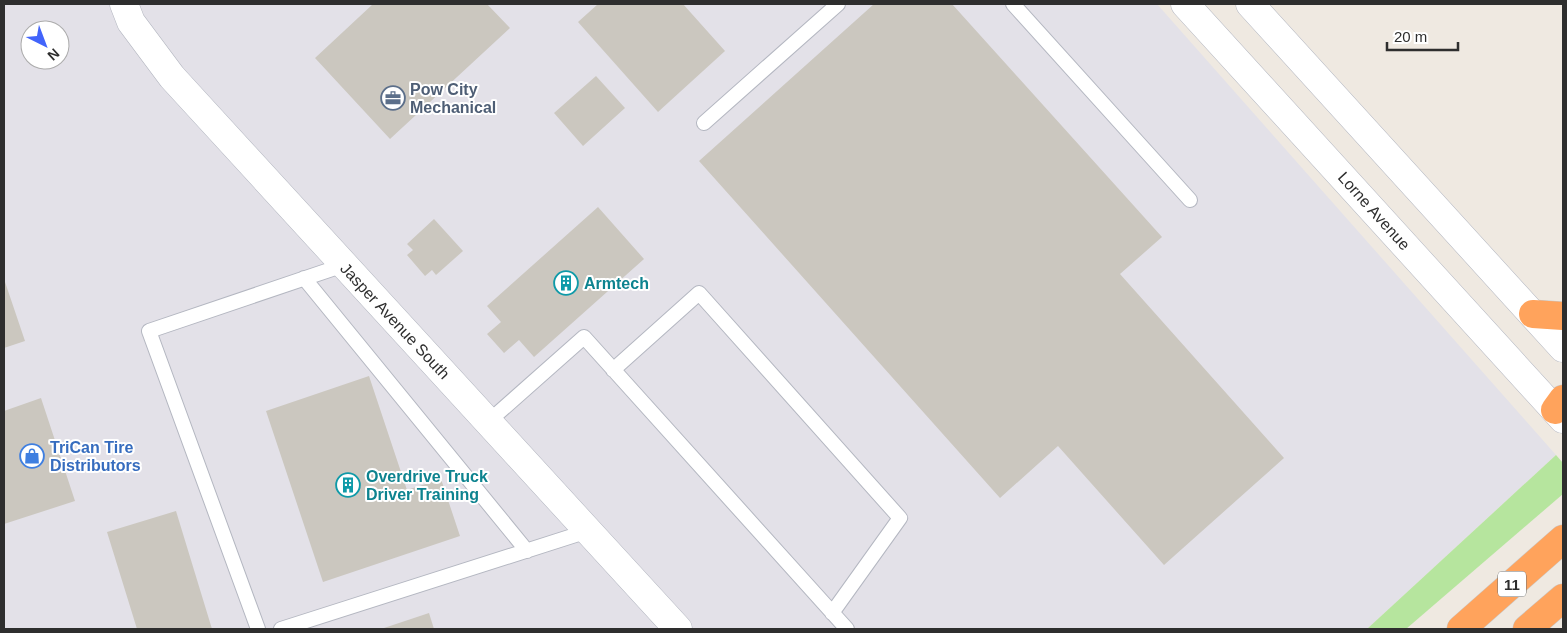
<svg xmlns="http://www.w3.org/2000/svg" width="1567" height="633" viewBox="0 0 1567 633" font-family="Arial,sans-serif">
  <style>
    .industrial { fill: #e3e1e8; fill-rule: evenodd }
    .green { fill: #b6e59e }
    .building { fill: #cbc7bf }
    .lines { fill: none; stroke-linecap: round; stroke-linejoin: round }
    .lane-casing { stroke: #b4b7c1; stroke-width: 16 }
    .street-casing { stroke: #b4b7c1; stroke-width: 29 }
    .secondary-casing { stroke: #b4b7c1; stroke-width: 29 }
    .highway-casing { stroke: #c9c9c9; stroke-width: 29 }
    .lane { stroke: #fff; stroke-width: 14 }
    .street { stroke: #fff; stroke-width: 28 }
    .secondary { stroke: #fff; stroke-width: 28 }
    .highway { stroke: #ffa35c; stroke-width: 28 }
    .labels { text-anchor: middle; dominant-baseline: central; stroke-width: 4; stroke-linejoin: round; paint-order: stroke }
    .shield { fill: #fff; stroke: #6d6d6d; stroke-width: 1 }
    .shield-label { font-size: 15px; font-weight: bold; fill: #2e2e2e }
    .service-label { font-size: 16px; font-weight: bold; fill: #4e5e75; stroke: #fff; text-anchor: start }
    .street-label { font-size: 16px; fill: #2e2e2e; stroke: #fff }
    .culture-label { font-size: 16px; font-weight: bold; fill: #0d838f; stroke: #fff; text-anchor: start }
    .shop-label { font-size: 16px; font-weight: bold; fill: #366cbe; stroke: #fff; text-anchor: start }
  </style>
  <rect width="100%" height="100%" fill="#efe9e1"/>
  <path class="industrial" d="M 4,4 L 1157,4 L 1556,455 L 1367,629 L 4,629 ZM 30,30 L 60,30 L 60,60 L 30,60 Z"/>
  <path class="green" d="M 1556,455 L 1563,463 L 1563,494 L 1406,629 L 1367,629 Z"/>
  <path class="building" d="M 373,4 L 487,4 L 510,28 L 390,139 L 315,58 Z
    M 598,4 L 683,4 L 725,51 L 658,112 L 578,22 Z
    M 874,4 L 952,4 L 1162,237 L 1120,274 L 1284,458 L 1164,565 L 1058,446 L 1000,498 L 699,161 Z
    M 596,76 L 625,108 L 583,146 L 554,113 Z
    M 598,207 L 644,259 L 534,357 L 519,340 L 504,353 L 487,334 L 501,322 L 487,306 Z
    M 434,219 L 463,251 L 436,275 L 432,270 L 425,276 L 407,255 L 413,250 L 407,244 Z
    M 4,279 L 25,341 L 4,348 Z
    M 369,376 L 407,490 L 441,479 L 460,536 L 323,582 L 266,411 Z
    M 41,398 L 75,501 L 4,524 L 4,411 Z
    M 176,511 L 212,629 L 137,629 L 107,532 Z
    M 429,613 L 434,629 L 381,629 Z"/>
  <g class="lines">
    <g class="lane-casing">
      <path id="lane" d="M 1013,4 L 1190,200
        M 704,123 L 838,4
        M 304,278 L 527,551
        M 613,370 L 699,293 L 900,518 L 832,613
        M 488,422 L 584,337 L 847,629
        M 258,629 L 149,331 L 344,265
        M 281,629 L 588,531"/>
    </g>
    <g class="street-casing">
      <path id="street" d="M 124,4 L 131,22 L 172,77 L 678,629"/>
    </g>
    <g class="secondary-casing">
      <path id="secondary" d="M 1185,4 L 1563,419
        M 1250,4 L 1563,348"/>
    </g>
    <g class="highway-casing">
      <path id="highway" d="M 1533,314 L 1563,316
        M 1555,410 L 1563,399
        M 1461,629 L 1563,539
        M 1527,629 L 1563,598"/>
    </g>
    <use href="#lane" class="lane"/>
    <use href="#street" class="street"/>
    <use href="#secondary" class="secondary"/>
    <use href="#highway" class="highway"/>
  </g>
  <defs>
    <g id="office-ring" transform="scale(1.25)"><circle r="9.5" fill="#fff" stroke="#5c6f8a" stroke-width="1.5"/><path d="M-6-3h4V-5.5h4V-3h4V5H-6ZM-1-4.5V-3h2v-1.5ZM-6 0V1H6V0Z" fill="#5c6f8a"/></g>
    <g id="building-ring" transform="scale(1.25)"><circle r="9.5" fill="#fff" stroke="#0f9aa8" stroke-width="1.5"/><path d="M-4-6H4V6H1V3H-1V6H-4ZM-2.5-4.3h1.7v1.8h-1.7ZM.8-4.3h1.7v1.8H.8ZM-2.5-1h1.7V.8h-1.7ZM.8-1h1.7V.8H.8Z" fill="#0f9aa8"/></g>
    <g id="shop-ring" transform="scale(1.25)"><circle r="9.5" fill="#fff" stroke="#3f7fe0" stroke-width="1.5"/><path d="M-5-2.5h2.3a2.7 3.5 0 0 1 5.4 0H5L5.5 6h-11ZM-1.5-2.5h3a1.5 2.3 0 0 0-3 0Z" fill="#3f7fe0"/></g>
  </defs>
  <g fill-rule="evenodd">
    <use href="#office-ring" x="393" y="98"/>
    <use href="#building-ring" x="566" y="283"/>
    <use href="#shop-ring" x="32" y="456"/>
    <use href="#building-ring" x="348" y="485"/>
  </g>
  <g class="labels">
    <rect class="shield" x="1498" y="571.5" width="28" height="25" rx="4"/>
    <g class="shield-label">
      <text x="1512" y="584">11</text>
    </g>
    <g class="service-label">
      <text x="410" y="89">Pow City<tspan x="410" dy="18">Mechanical</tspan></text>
    </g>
    <g class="street-label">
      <text transform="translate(1374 211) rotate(48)">Lorne Avenue</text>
      <text transform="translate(395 321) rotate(47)">Jasper Avenue South</text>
    </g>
    <g class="culture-label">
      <text x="584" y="283">Armtech</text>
      <text x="366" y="476">Overdrive Truck<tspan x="366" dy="18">Driver Training</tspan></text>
    </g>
    <g class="shop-label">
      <text x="50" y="447">TriCan Tire<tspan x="50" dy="18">Distributors</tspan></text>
    </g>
  </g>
  <rect width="1567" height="633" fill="none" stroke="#2e2e2e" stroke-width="10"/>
  <g transform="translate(45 45) rotate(138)"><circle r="24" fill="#ffffff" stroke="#ababab"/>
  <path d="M0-4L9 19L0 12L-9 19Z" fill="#4264fb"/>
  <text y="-8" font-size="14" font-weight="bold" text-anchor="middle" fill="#2e2e2e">N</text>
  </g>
  <path d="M1387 42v8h71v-8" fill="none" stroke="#2e2e2e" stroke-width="2.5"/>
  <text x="1394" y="42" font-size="15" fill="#2e2e2e" stroke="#ffffff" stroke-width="4" paint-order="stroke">20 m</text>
</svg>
